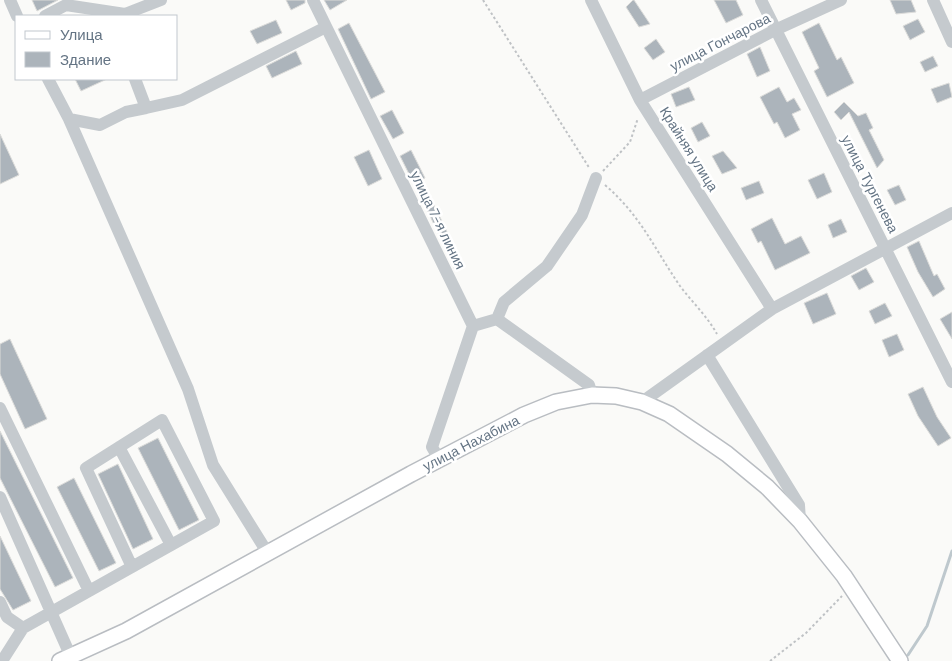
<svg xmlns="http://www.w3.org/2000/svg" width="952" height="661" viewBox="0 0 952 661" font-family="'DM Sans',sans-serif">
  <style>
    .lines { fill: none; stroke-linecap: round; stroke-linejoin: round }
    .stream { stroke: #bec8cd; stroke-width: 3 }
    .building { fill: #acb4bb; stroke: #dcdcda }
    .major-casing { stroke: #b9bdc2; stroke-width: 18 }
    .path { stroke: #bfc2c5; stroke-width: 2; stroke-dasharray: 2.5 2.5; stroke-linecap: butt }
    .minor { stroke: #c5cace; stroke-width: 12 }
    .major { stroke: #fff; stroke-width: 15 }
    .labels { text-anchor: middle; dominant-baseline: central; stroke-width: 5; stroke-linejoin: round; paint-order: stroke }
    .street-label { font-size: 14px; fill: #647484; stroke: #fff }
  </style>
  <rect width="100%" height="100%" fill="#fafaf8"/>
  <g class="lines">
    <path class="stream" d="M 908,655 L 927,626 L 952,551"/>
  </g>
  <path class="building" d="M 32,0 L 58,0 L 37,11 Z
    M 286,0 L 305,0 L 305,3 L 291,10 Z
    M 324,0 L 347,0 L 330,10 Z
    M 633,0 L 634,0 L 650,24 L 639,27 L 626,7 Z
    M 714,0 L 736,0 L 743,15 L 726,23 Z
    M 890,0 L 911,0 L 916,12 L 896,14 Z
    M 918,19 L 925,32 L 910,40 L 903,26 Z
    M 276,20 L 282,33 L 257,44 L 250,31 Z
    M 349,23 L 385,92 L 371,99 L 338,29 Z
    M 819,23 L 837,60 L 841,57 L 854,83 L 827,97 L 814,71 L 819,68 L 802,32 Z
    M 656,39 L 665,52 L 653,60 L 644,48 Z
    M 760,47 L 770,71 L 757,77 L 747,54 Z
    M 296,51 L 302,64 L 272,78 L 266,66 Z
    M 933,56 L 938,66 L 925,72 L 920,62 Z
    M 75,79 L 107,79 L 81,91 Z
    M 949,83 L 952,97 L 937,103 L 931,89 Z
    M 689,87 L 695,100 L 676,107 L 671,94 Z
    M 779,87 L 787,102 L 794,98 L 801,110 L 792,114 L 800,130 L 785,138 L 777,122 L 774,124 L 760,97 Z
    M 844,102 L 858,116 L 866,113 L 873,128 L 869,130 L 884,160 L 877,168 L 849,112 L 841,120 L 834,112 Z
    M 392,110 L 404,133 L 393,139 L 380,116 Z
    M 702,122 L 710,136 L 698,142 L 691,128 Z
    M 0,134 L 19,175 L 0,184 Z
    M 369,150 L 382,179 L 368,186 L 354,157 Z
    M 411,150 L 425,178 L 414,184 L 400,156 Z
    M 723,151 L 737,168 L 722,174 L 712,156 Z
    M 824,173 L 832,192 L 817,199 L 808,180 Z
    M 759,181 L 764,193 L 746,200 L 741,188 Z
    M 899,185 L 906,200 L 895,205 L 887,190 Z
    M 432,201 L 464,266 L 455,270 L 425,205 Z
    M 772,218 L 785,244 L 801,236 L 810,253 L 775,270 L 761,241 L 758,243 L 751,229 Z
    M 841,219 L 847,232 L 833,238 L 828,225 Z
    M 919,241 L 934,276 L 937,274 L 945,289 L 933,297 L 918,272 L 907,247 Z
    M 866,268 L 874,282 L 859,290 L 851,276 Z
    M 827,293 L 836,314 L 813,324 L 804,303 Z
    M 885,303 L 892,316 L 875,324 L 869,311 Z
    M 952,312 L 952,339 L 940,319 Z
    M 897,334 L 904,350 L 889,357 L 882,340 Z
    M 10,339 L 47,419 L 25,429 L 0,374 L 0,344 Z
    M 923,387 L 937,417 L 951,438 L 938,446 L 918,416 L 908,394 Z
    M 0,431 L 73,578 L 55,587 L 0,478 Z
    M 158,438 L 199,520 L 179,530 L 138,448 Z
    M 118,464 L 153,539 L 133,549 L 98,474 Z
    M 74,478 L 116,563 L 99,571 L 57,487 Z
    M 0,536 L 31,601 L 13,610 L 0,589 Z"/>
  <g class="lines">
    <g class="major-casing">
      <path id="major" d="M 60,661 L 126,631 L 411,474 L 524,415 L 556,402 L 592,395 L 616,396 L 642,402 L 669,414 L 727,454 L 767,487 L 800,521 L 844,576 L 900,661"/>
    </g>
    <path class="path" d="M 483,0 L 590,169
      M 603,171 L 630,142 L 638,118
      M 605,185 C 641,216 654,248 680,286 C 692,302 707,316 717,334
      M 770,661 L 806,633 L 842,596"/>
    <path class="minor" d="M 10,0 L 17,16
      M 313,0 L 473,326 L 432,447 L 439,459
      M 591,0 L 640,100 L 772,309
      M 761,0 L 952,382
      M 933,0 L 952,42
      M 45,16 L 66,5 L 125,14 L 161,0
      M 48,79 L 69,119 L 188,389 L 213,465 L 267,552
      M 640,100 L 775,30 L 841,0
      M 146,108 L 182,100 L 326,27
      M 69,119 L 100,125 L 126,112 L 146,108 L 135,79
      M 497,319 L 504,302 L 547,266 L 582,215 L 596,178
      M 473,326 L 497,319 L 589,385 L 592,395
      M 707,355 L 799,505 L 800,521
      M 642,402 L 772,309 L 952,213
      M 0,408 L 89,591
      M 119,447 L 171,545
      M 0,497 L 71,657
      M 0,602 L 7,617 L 23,628
      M 2,661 L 23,628 L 214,521 L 162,420 L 86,468 L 132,567"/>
    <use href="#major" class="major"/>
  </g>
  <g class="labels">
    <g class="street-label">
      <text transform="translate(720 42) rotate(-27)">улица Гончарова</text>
      <text transform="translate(689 149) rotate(58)">Крайняя улица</text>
      <text transform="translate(870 184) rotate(63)">улица Тургенева</text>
      <text transform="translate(438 220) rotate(64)">улица 7-я линия</text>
      <text transform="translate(471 443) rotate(-27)">улица Нахабина</text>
    </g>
  </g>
  <rect x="15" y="15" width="162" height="65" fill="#ffffff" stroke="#c1c7ce"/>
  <rect x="25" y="31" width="25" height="8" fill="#ffffff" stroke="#c1c7ce"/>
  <text x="60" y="40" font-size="15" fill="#647484">Улица</text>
  <rect x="25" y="52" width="25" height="15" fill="#acb4bb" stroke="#c1c7ce"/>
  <text x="60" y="65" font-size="15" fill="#647484">Здание</text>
</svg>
